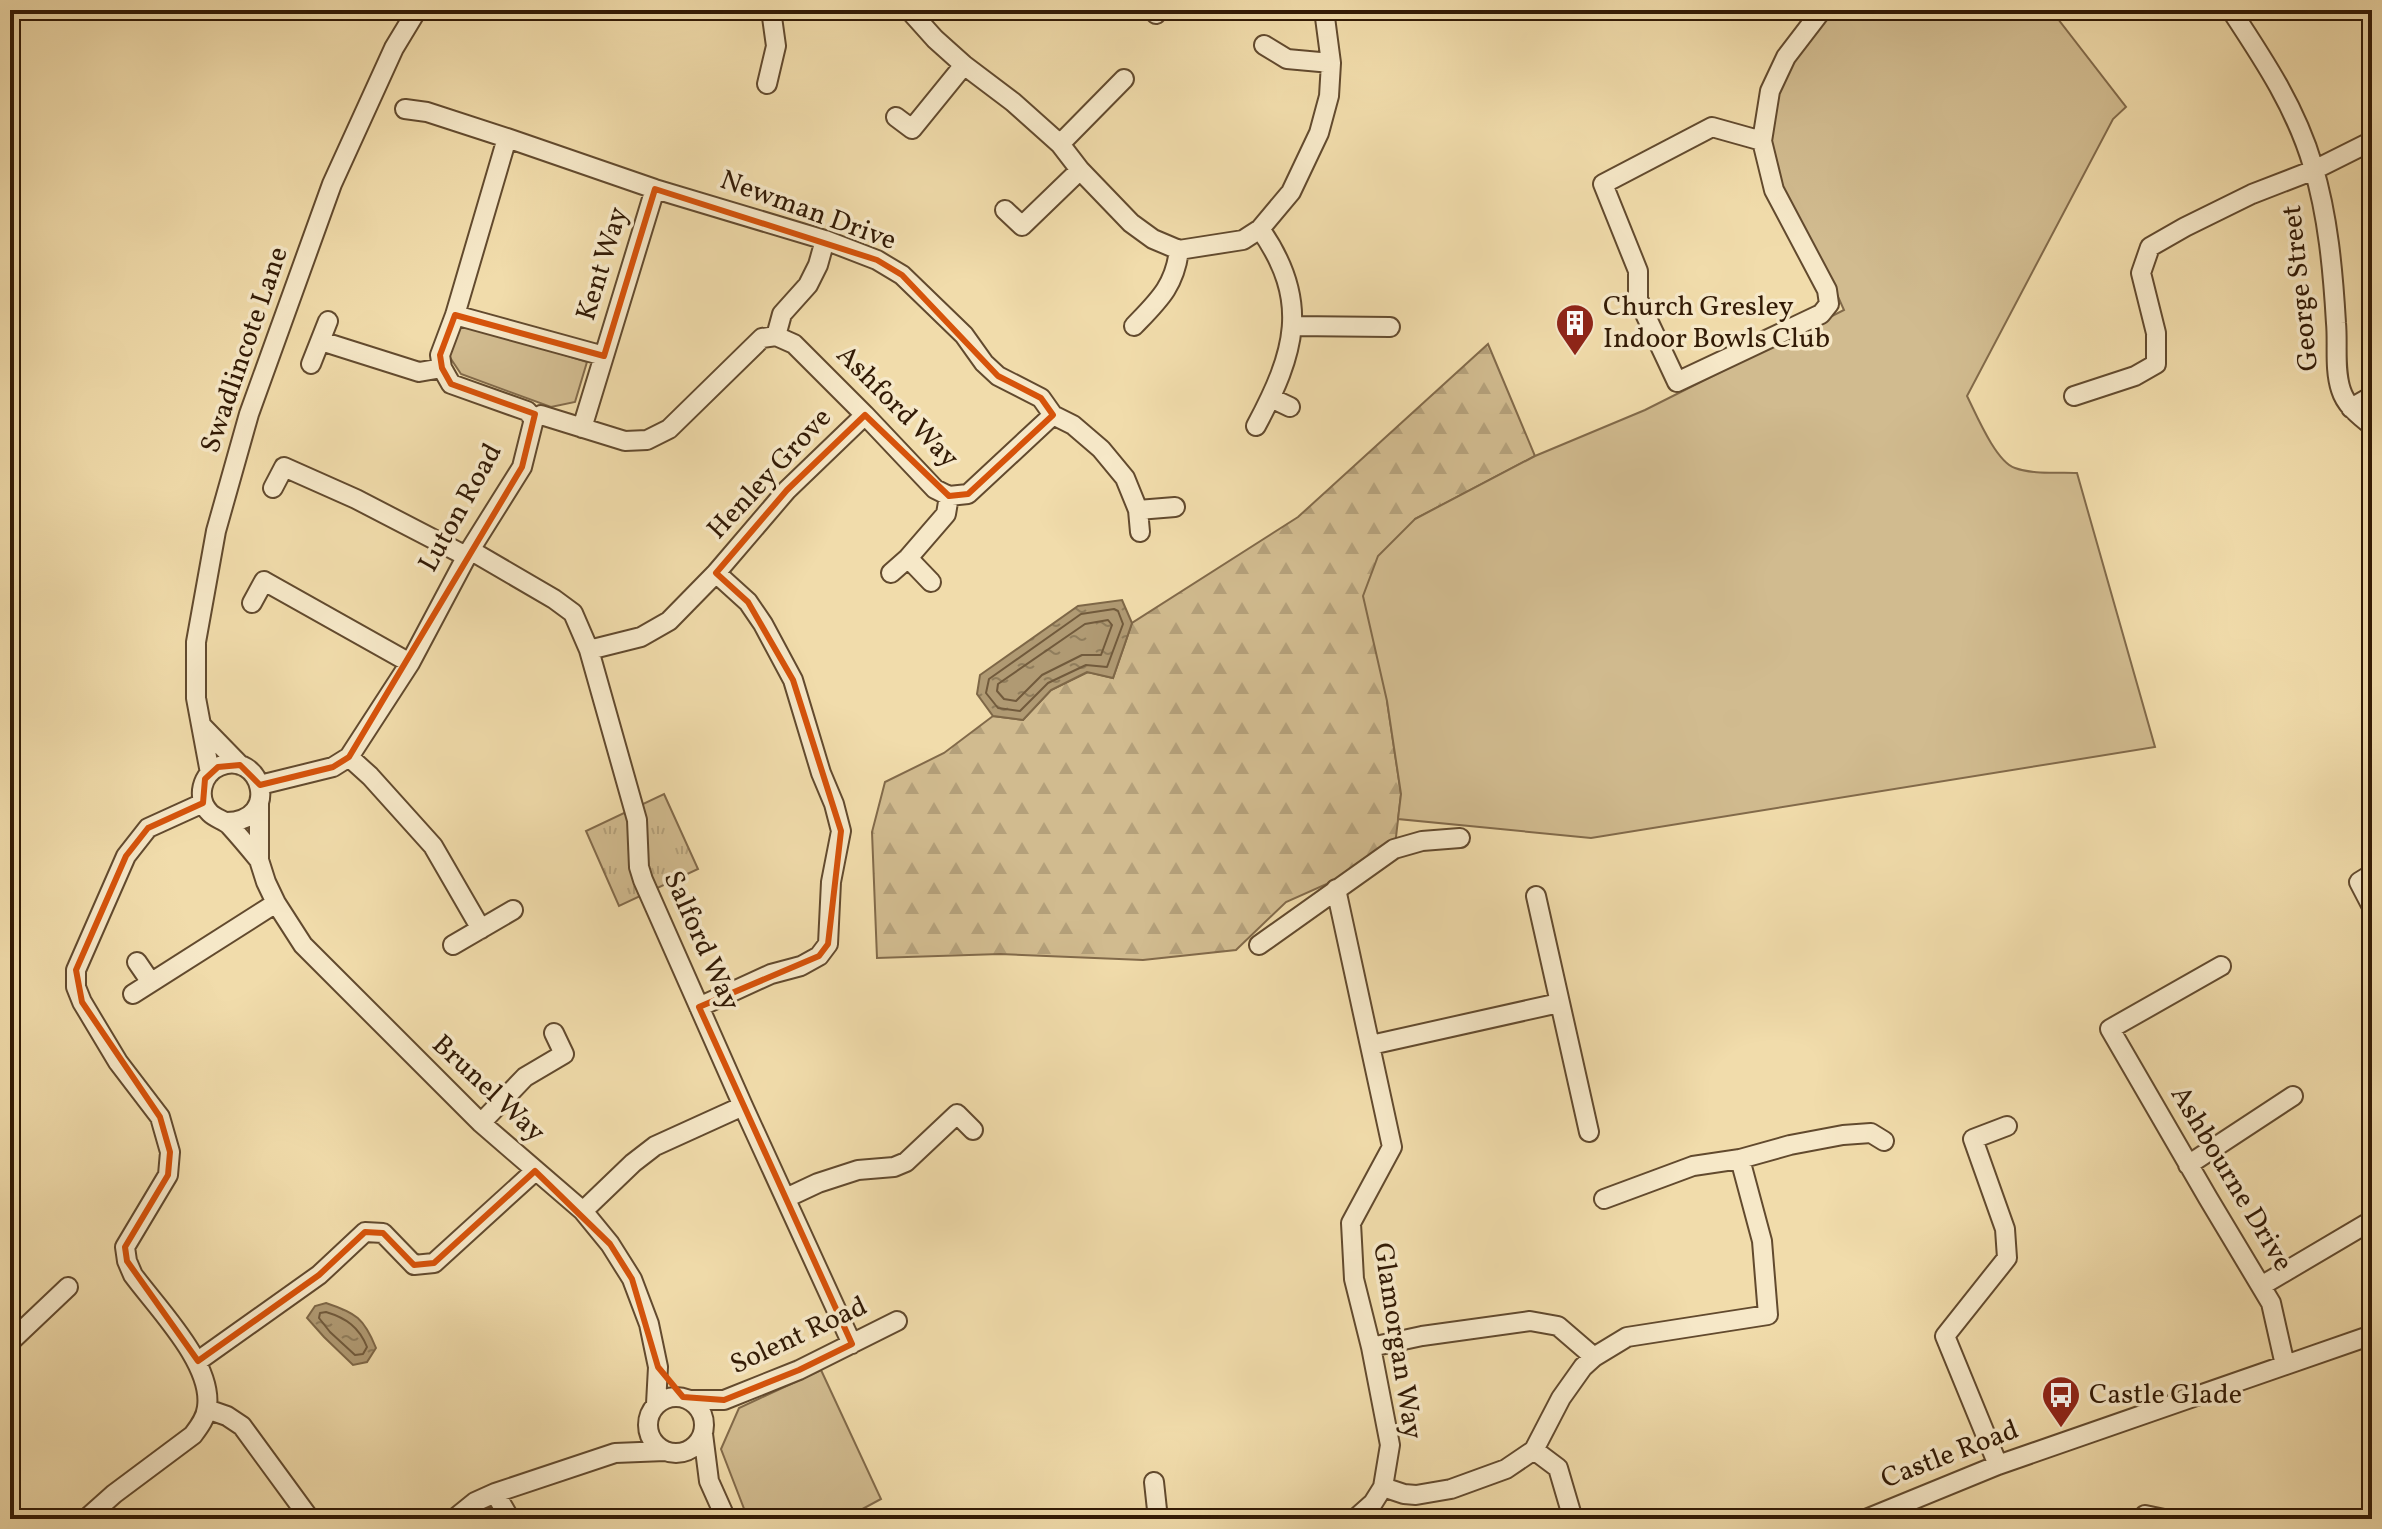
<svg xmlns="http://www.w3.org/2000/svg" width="2382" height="1529" viewBox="0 0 2382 1529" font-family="Vollkorn,serif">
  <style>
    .grass { fill: url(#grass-tufts); stroke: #826a4a; stroke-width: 2 }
    .forest { fill: url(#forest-firs); stroke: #826a4a; stroke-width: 2 }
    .green { fill: #d1bb8f; stroke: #826a4a; stroke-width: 2 }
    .water { fill: url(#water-ripples); stroke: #7e6747; stroke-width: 2 }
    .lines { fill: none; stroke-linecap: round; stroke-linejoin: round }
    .shore { stroke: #715a3c; stroke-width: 2 }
    .minor-casing { stroke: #624a2e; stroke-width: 22 }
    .minor { stroke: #f6e8c8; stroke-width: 18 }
    .marked { fill: none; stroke: #d6530b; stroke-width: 6; stroke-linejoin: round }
    .labels { text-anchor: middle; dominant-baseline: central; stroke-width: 7; stroke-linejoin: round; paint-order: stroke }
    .street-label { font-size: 28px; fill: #321a05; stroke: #f6e8c8 }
    .poi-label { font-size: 28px; fill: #321a05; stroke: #f6e8c8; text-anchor: start }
  </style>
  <defs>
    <pattern id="grass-tufts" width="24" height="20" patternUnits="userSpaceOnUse" patternTransform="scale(2)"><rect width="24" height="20" fill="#d1bb8f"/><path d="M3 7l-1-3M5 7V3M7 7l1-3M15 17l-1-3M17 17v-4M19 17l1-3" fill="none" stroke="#b4a07a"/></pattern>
    <pattern id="forest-firs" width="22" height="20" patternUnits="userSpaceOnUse" patternTransform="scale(2)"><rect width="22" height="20" fill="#d1bb8f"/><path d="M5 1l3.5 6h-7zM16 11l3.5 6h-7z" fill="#b4a07a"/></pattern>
    <pattern id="water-ripples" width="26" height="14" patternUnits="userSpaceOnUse" patternTransform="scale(2)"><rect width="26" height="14" fill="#b09a73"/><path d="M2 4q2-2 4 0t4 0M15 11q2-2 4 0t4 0" fill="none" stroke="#907d5c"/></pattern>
  </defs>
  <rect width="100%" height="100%" fill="#f1dcab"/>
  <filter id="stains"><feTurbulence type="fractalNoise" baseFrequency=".0025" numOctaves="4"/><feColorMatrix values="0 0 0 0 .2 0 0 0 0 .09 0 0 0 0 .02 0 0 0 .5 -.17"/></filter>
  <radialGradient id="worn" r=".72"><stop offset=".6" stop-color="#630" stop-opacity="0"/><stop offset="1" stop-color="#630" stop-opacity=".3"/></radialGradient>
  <path class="grass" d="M 664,794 L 698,869 L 619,906 L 586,831 Z"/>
  <path class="forest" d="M 1488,344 L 1535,456 L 1415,519 L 1387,701 L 1401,794 L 1394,854 L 1286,902 L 1236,950 L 1143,960 L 1000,954 L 877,958 L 872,832 L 885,782 L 944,753 L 993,716 L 1023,720 L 1051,690 L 1088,672 L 1113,678 L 1132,623 L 1298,517 Z"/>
  <path class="green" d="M 1822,10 L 2051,10 L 2126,107 L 2113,119 L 1967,396 C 1976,414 1996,462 2015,468 C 2034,475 2057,472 2077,473 L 2155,747 L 1591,838 L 1398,819 L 1401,794 L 1387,701 L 1363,596 L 1378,556 L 1415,519 L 1535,456 L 1645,410 L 1844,310 L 1831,281 L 1774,190 L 1762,141 L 1770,91 Z
    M 459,322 L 587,362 L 575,402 L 551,407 L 461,374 L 449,356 Z
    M 821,1370 L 881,1499 L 844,1519 L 748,1519 L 721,1449 L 739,1408 Z"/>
  <path class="water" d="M 1122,600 L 1132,623 L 1113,678 L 1087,672 L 1051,690 L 1023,720 L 993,716 L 977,694 L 980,675 L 1078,606 Z
    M 326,1303 C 356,1313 364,1318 376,1348 L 367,1362 L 353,1365 L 324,1337 L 307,1318 L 315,1306 Z"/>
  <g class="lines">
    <path class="shore" d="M 1114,609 L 1118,611 L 1123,624 L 1107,667 L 1086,665 L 1048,683 L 1020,711 L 998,708 L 986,693 L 989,679 L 1081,614 Z
      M 1108,620 L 1112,625 L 1101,655 L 1082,655 L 1042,675 L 1016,701 L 1004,699 L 997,691 L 998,684 L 1085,624 Z
      M 326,1312 C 346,1318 359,1327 367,1347 L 363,1354 L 355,1355 L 330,1332 L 319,1318 L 320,1313 Z"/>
    <g class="minor-casing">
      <path id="minor" d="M 909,10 L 935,39 L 964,65 L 1013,102 L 1060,144 L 1080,170 L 1131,223 L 1153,239 L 1179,250 L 1243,240 L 1260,229 L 1291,192 L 1319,133 L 1329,96 L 1331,63 L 1324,10
        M 2231,10 C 2264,60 2296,108 2313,166 C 2328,216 2333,271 2336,323 C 2338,344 2334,369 2341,390 C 2346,406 2359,415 2372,426
        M 1156,14 L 1159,10
        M 1264,45 L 1287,59 L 1331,63
        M 767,84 L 776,46 L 771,10
        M 405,109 L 427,112 L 507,138
        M 896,117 L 912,129 L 964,65
        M 1762,141 L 1712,127 L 1603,184 L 1638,271 L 1638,299 L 1677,382 L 1821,314 L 1829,304 L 1827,290 L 1774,190 L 1762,141 L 1770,91 L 1786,57 L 1822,10
        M 1060,144 L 1124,79
        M 1005,210 L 1022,226 L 1080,170
        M 455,315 L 604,356
        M 1134,326 C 1158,301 1175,286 1179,250
        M 1293,326 L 1390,327
        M 776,336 L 794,344 L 865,415 L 935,489 L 949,496 L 968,494 L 1053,415
        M 776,336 L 782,314 L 808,285 L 818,265 L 825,240
        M 321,341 L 419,372 L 442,368
        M 311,364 L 328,321
        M 2074,396 L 2135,376 L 2156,364 L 2156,333 L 2141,273 L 2150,247 L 2185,227 L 2252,194 L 2314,170 L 2372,141
        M 1271,398 L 1290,407
        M 2351,408 L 2372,396
        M 534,419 L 527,411 L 451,384 L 442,368 L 440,355 L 455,315 L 507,138 L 655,189 L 825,240 L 877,260 L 902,275 L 964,335 L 984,363 L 998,376 L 1041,398 L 1053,415 L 1073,425 L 1101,449 L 1125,478 L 1138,510 L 1140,532
        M 1256,426 C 1295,353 1311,301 1260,229
        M 582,428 L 655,189
        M 273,488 L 284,467 L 356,499 L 466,556
        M 1138,510 L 1175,507
        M 470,550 L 554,599 L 573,613 L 589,650 L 637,820 L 639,867 L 643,880 L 743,1106 L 852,1344
        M 908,558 L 931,582
        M 891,573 L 908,558 L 946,514 L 949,496
        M 252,603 L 264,581 L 410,663
        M 589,650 L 641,637 L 669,621 L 716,573 L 787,490 L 865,415
        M 202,726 L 240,765
        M 349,757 L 370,776 L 433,846 L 481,929
        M 210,773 L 196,698 L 196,642 L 216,531 L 249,414 L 332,184 L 394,48 L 417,10
        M 260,785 L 333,767 L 349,757 L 410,663 L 470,550 L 522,467 L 534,419 L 541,415 L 625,441 L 647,440 L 669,429 L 762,338 L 776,336
        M 259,803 L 259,860 L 266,882 L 276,903 L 303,945 L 481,1123 L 583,1211 L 610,1244 L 632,1279 L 649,1324 L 658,1367 L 656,1404
        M 227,822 C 282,820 261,750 220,766 C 202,773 195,798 210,813 C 216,819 225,820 230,826 C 240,837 250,849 259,860
        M 2372,874 L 2359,882 L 2372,907
        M 1336,889 L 1392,1147 L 1351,1223 L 1354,1279 L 1371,1347 L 1390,1445 L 1383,1487 L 1373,1503 L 1355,1519
        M 1536,896 L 1589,1132
        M 453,945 L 513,910
        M 1259,945 L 1394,849 L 1422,841 L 1460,838
        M 137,962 L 150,981
        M 2221,966 L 2110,1029 L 2208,1198 L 2271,1303 L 2285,1365
        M 133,994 L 276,903
        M 699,1007 L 771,974 L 801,966 L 819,956 L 828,944 L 831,882 L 841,831 L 834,804 L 821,773 L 793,680 L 763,624 L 748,602 L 716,573
        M 1371,1045 L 1559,1003
        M 481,1123 L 525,1077 L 564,1054 L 554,1033
        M 2188,1165 L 2293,1096
        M 786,1198 L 818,1183 L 858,1170 L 894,1167 L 906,1162 L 957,1114 L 973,1130
        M 1604,1199 L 1693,1166 L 1740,1159 L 1790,1145 L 1843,1135 L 1871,1133 L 1884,1141
        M 583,1211 L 633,1163 L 655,1146 L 743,1106
        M 2261,1286 L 2366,1224
        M 10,1342 L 68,1287
        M 1371,1347 L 1422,1336 L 1530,1321 L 1558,1326 L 1594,1357
        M 198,1361 L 319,1275 L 365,1232 L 383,1233 L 414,1265 L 434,1263 L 535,1171
        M648 1425a28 28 0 1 1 56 0a28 28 0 1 1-56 0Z
        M 690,1400 L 724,1400 L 799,1370 L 897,1321
        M 207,1409 L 227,1416 L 242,1426 L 310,1519
        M 703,1434 L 709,1481 L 726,1519
        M 1534,1450 L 1558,1468 L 1573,1519
        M 1998,1465 L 1945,1336 L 2007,1258 L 2005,1229 L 1973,1139 L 2007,1126
        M 1154,1482 L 1158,1519
        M 1383,1487 L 1404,1494 L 1416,1495 L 1451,1489 L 1506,1469 L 1534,1450 L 1561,1398 L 1583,1367 L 1594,1357 L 1627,1337 L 1768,1315 L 1762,1241 L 1740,1159
        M 495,1493 L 510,1519
        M 2145,1515 L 2164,1519
        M 86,1519 L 114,1494 L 193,1435 C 199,1427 206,1418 207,1407 C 213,1364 158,1309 133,1275 L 127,1261 L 125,1247 L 168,1175 L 170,1152 L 160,1117 L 118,1062 L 82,1002 L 76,987 L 76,970 L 126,856 L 148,828 L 203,803
        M 454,1519 L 475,1502 L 495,1493 L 615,1453 L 665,1451
        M 1866,1519 L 1998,1465 L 2372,1335"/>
    </g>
    <use href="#minor" class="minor"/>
  </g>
  <path class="marked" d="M 655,189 L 877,260 L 902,275 L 998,376 L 1041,398 L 1053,415 L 968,494 L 949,496 L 865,415 L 787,490 L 716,573 L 748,602 L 793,680 L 841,831 L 828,944 L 819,956 L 699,1007 L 852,1344 L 799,1370 L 724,1400 L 683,1397 L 658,1367 L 632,1279 L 610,1244 L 535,1171 L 434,1263 L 414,1265 L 383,1233 L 365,1232 L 319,1275 L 198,1361 L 127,1261 L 125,1247 L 168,1175 L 170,1152 L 160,1117 L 82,1002 L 76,970 L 126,856 L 148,828 L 203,803 L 205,779 L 218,767 L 240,765 L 260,785 L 333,767 L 349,757 L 522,467 L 535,414 L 451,384 L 442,368 L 440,355 L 455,315 L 604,356 Z"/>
  <defs>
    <g id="building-pin" transform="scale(2)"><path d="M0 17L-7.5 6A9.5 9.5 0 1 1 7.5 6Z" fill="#8f2418" stroke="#f6e8c8"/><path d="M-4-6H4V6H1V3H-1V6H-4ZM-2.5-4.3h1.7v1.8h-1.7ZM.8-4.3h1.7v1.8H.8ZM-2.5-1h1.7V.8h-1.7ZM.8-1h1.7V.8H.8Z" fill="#fff"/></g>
    <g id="bus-pin" transform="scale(2)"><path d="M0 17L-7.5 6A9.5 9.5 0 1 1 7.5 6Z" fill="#8f2418" stroke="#f6e8c8"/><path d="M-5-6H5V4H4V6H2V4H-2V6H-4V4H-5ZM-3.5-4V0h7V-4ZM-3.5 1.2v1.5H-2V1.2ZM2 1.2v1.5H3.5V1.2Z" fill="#fff"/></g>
  </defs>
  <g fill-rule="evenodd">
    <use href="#building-pin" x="1575" y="323"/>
    <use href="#bus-pin" x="2061" y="1395"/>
  </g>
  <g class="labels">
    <g class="street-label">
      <text transform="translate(808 211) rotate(20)">Newman Drive</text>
      <text transform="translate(603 264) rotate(-73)">Kent Way</text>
      <text transform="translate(2301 288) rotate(-96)">George Street</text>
      <text transform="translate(245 350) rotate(-71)">Swadlincote Lane</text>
      <text transform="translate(897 407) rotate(45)">Ashford Way</text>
      <text transform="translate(770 474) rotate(-47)">Henley Grove</text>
      <text transform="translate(461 508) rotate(-61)">Luton Road</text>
      <text transform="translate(701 941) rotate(66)">Salford Way</text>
      <text transform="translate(488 1089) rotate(43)">Brunel Way</text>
      <text transform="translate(2231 1179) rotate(59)">Ashbourne Drive</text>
      <text transform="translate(799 1336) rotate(-25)">Solent Road</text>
      <text transform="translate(1397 1341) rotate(81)">Glamorgan Way</text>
      <text transform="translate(1950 1455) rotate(-21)">Castle Road</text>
    </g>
    <g class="poi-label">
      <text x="1603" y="307">Church Gresley<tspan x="1603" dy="32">Indoor Bowls Club</tspan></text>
      <text x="2089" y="1395">Castle Glade</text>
    </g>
  </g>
  <rect width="2382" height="1529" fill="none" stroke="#f1dcab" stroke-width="40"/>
  <rect x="12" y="12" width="2358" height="1505" fill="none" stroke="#321a05" stroke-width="4"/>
  <rect x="20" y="20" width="2342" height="1489" fill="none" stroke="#321a05" stroke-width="2"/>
  <rect width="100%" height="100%" filter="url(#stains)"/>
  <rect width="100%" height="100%" fill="url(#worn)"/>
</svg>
